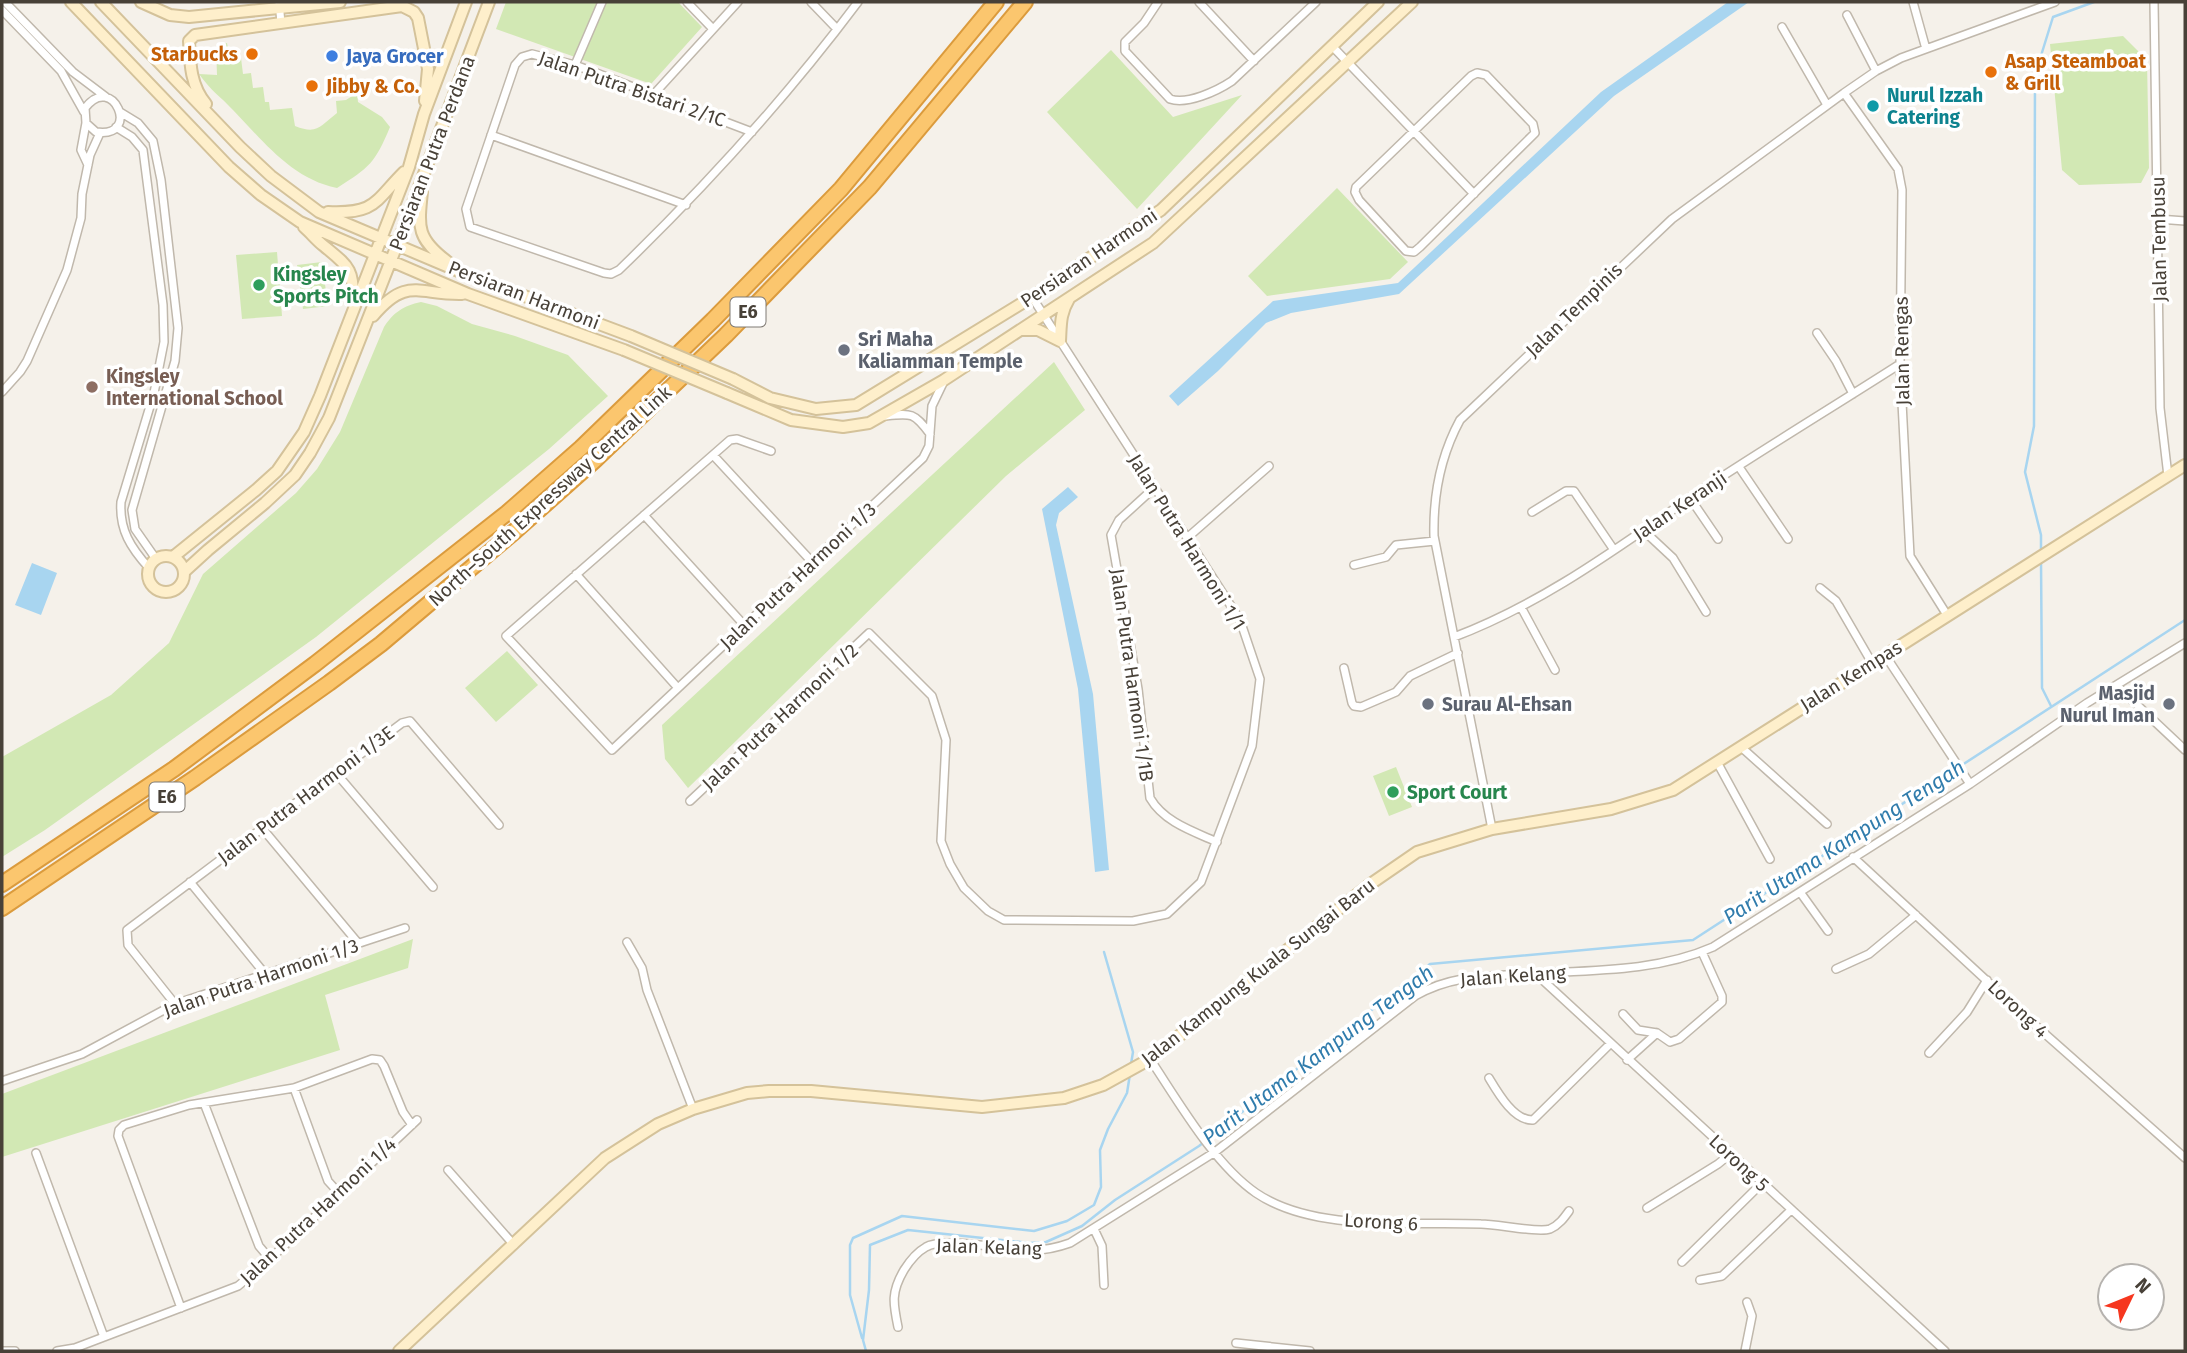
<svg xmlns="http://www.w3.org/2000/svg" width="2187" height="1353" viewBox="0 0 2187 1353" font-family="'Fira Sans',sans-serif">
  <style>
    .green { fill: #d2e8b4 }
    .water { fill: #a8d5f0 }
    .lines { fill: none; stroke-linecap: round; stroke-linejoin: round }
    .stream { stroke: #a8d5f0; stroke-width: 2.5 }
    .street-casing { stroke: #c0b8ac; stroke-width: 10 }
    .secondary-casing { stroke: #d4c29a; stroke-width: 14 }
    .highway-casing { stroke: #db9b3d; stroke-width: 18 }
    .street { stroke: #fff; stroke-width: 7 }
    .secondary { stroke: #feefcb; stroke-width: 10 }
    .highway { stroke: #fbc66e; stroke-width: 14 }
    .secondary-bridge-casing { stroke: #d4c29a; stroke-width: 14; stroke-linecap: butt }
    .secondary-bridge { stroke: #feefcb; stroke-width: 10 }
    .food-dot { fill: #e8710a; stroke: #fff; stroke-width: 2.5 }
    .shop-dot { fill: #3f7fe0; stroke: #fff; stroke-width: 2.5 }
    .culture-dot { fill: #0f9aa8; stroke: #fff; stroke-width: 2.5 }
    .leisure-dot { fill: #2e9e5b; stroke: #fff; stroke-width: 2.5 }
    .worship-dot { fill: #6b7280; stroke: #fff; stroke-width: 2.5 }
    .education-dot { fill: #8d6e63; stroke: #fff; stroke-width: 2.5 }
    .labels { text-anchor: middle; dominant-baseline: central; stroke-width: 7; stroke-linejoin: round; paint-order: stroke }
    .shield { fill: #fff; stroke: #7f7a74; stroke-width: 2 }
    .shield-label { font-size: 18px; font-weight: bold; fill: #484138 }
    .food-label { font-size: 19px; font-weight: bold; fill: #c56008; stroke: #fff; text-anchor: start }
    .shop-label { font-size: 19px; font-weight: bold; fill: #366cbe; stroke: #fff; text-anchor: start }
    .street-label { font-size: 19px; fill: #484138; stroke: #fff }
    .culture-label { font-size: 19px; font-weight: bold; fill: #0d838f; stroke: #fff; text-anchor: start }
    .leisure-label { font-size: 19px; font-weight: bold; fill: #27864d; stroke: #fff; text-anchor: start }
    .worship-label { font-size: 19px; font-weight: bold; fill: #5b616d; stroke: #fff; text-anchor: start }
    .education-label { font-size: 19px; font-weight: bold; fill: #785e54; stroke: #fff; text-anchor: start }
    .water-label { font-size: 21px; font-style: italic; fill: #307cac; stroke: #fff }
  </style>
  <rect width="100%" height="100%" fill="#f5f1ea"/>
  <path class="green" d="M 506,2 L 678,2 L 702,27 L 651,84 L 496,29 Z
    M 2123,36 L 2147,60 L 2149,168 L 2141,183 L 2079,185 L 2062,170 L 2050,44 Z
    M 227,43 L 230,59 L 241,58 L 243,74 L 251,73 L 253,88 L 263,87 L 265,102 L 269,102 L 270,110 L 292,108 L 295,126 C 318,135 320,126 337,113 L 336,101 L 346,100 L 357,93 L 358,102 L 382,117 L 390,127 C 375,163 370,167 337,188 C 292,179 264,142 233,110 C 220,96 211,91 199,74 L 217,75 L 216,46 Z
    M 1111,50 L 1173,117 L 1242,95 L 1137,209 L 1047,112 Z
    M 1337,188 L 1408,262 L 1390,279 L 1267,296 L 1248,276 Z
    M 277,252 L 282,316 L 242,319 L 236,255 Z
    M 322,262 L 328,306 L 303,309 L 297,265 Z
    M 421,302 L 437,306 L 472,324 L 515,336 L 568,355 L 608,396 L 549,449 L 316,637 L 45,830 L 2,857 L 2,757 L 111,695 L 169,643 L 203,574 L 296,493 L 317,469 L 340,432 L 384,327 C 394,312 403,306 421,302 Z
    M 1054,362 L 1085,410 L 1006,476 L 688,788 L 665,759 L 662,725 Z
    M 507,651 L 538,685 L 496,722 L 465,688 Z
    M 1396,767 L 1412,807 L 1389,816 L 1373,776 Z
    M 413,939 L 408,968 L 325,995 L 340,1050 L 2,1157 L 2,1094 Z"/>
  <path class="water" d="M 1728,2 L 1749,2 L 1614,96 L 1399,294 L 1291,313 L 1266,323 L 1218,371 L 1178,406 L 1169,396 L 1273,301 L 1398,283 L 1601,92 Z
    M 1068,487 L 1078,497 L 1059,513 L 1056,525 L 1093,694 L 1109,870 L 1095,872 L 1078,689 L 1042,509 Z
    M 32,563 L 57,573 L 41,615 L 15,605 Z"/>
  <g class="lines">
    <path class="stream" d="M 2041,551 L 2041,535 L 2025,472 L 2034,426 L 2035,75 L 2053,17 L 2094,2
      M 2041,561 L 2042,688 L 2051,706
      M 1104,952 L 1133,1052 L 1131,1064
      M 862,1338 L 850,1295 L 850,1245 L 853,1238 L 902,1216 L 1034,1231 L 1067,1221 L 1094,1205 L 1101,1187 L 1100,1150 L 1108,1129 L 1127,1093 L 1130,1074
      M 866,1351 L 863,1340 L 869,1290 L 870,1245 L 908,1230 L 1030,1243 L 1046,1242 L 1082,1226 L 1115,1200 L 1199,1146 L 1430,964 L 1693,940 L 2185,620"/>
    <g class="street-casing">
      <path id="street" d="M 5,2 L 73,72 L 106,97
        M 279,2 L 281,23
        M 687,2 L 712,28
        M 811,2 L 837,29
        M 1158,2 L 1144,23 L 1125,42 L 1125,51 L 1170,99 C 1187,105 1217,91 1232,81 L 1316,2
        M 1199,2 L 1254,61
        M 1913,2 L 1926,49
        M 2154,2 L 2160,408 L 2168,476
        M 2,10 L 61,71 L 84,112
        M 1847,15 L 1876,71
        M 1782,27 L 1827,105
        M 1332,46 L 1474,194
        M 575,65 L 602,2
        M 1477,73 L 1486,75 L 1533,124 L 1535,133 L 1420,247 L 1414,252 L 1406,251 L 1359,200 L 1355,192 L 1356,187 L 1471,76 Z
        M 1844,93 L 1898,169 L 1902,190 L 1900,364 L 1910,556 L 1947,615
        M 654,94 L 738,2
        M 120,112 L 138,123 L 153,141 L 161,180 L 178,328 L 175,361 L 132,510 L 135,529 L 156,559
        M 86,123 L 96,132 C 142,139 113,71 85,108 L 86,123 L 81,150 L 88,165
        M 116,127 L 132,137 L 143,150 L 163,305 L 164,342 L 154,393 L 121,502 C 119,530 131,548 149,568
        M 752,132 L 575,65 L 532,54 L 522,57 L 515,65 L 466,209 L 470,227 L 604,273 L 611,274 L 619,270 C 705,187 786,98 858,2
        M 491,135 L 686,205
        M 2158,219 L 2185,221
        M 1817,333 L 1836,361 L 1853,394
        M 2,392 L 20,372 L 27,361 L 67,270 L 81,218 L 82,194 L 90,155 L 100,133
        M 885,416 C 911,413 914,412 930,434
        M 771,451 L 737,439 L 730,440 L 506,636 L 612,750 L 923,458 L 929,446 L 932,406 L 944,381
        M 713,455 L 813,563
        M 1739,467 L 1788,539
        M 1154,488 L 1119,520 L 1111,535 L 1138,689 L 1150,798 C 1164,822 1192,831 1217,842
        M 1690,498 L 1718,539
        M 1532,512 L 1566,491 L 1574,491 L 1614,550
        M 644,515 L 745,626
        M 1643,530 L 1673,558 L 1706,612
        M 1187,538 L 1269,466
        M 1354,565 L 1386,557 L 1396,545 L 1435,541
        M 576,574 L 678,688
        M 1820,588 L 1836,601 L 1872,663
        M 1521,607 L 1555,670
        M 1454,637 C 1547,602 1625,542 1706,487 C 1770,445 1836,405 1900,364
        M 1885,655 L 1970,784
        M 1344,668 L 1352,703 L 1354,706 L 1361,707 L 1396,692 L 1410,676 L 1458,653
        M 2117,686 L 2185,750
        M 1741,747 L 1827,824
        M 1717,762 L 1770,859
        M 336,773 L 433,887
        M 690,801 L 869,633 L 932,696 L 946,740 L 941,841 L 950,864 L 964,888 L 988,911 L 1004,920 L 1133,921 L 1167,914 L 1201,882 L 1252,746 L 1260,679 L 1240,620 L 1032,297
        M 262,828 L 358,943
        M 1492,829 L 1434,536 C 1433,494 1440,457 1460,420 L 1672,219 L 1844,93 L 1876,71 L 1901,58 L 2055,2
        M 1853,857 L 2026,1017 L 2185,1158
        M 190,882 L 265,974
        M 1800,892 L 1828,931
        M 627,942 L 642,968 L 647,990 L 693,1109
        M 1836,969 L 1869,954 L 1916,915
        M 1535,973 L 1945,1351
        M 175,1004 L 128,945 L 127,930 L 402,723 L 410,721 L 499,825
        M 1623,1014 L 1638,1030 L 1657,1033
        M 1929,1053 L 1967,1012 L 1987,980
        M 1150,1059 C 1178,1101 1214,1164 1256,1193 C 1315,1233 1412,1221 1481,1224 C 1497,1224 1538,1233 1550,1229 C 1559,1225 1564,1218 1569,1211
        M 1627,1060 L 1657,1033 L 1670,1042 L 1679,1039 L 1722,1002 L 1722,996 L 1702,952
        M 1489,1078 C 1498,1093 1514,1121 1533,1120 L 1610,1044
        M 2,1081 L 82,1054 L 175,1004 L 405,928
        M 294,1088 L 328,1181 L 338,1192
        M 204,1103 L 259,1246 L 270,1259
        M 36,1153 L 104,1337
        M 448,1170 L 514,1245
        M 1647,1208 L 1718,1164 L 1729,1155
        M 1094,1229 L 1102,1246 L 1104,1285
        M 1682,1262 L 1761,1184
        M 1700,1280 L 1722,1276 L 1790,1211
        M 181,1308 L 118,1136 L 119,1130 L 124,1125 L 189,1105 L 294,1088 L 372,1059 L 380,1060 L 384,1066 L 403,1112 L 412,1125
        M 898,1327 C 893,1303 891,1292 904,1270 C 909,1262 917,1252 926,1247 C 941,1237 1006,1249 1027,1250 C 1042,1251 1056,1248 1070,1243 L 1215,1152 L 1415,996 C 1449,976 1484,976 1523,974 C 1586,970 1654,973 1713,947 L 1970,784 L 2087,703 L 2185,643
        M 1236,1343 L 1310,1351
        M 2,1351 L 15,1351
        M 57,1351 L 75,1348 L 238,1286 L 270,1259 L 417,1120
        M 1745,1351 L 1752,1316 L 1747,1302"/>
    </g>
    <g class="secondary-casing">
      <path id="secondary" d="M 71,2 L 229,167 L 261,195 L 300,222 L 468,294 L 624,350
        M 101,2 L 240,147 L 271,176 L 319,212 L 463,273 L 631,336
        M 141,2 L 170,15 L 189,17 L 340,2
        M 206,104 C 191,86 190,65 189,41 L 195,35 L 402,6 L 414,12 L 418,18 L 428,69 L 425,101
        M 422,192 C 418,228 417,239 448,262
        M 328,212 C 376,214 374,202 404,172
        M 304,227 C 311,233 317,241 324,246 C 348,266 354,268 353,302
        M 373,316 C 407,276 418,295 462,294
        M 1022,330 L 1038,330 L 1060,341 C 1061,324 1060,314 1069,299
        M 733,379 L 770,398 L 816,409 L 856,405 L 1032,297 L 1161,210 L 1378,2
        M 727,393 L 791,420 L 843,427 L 869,423 L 944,380 L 1153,243 L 1412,2
        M148 574a18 18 0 1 1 36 0a18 18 0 1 1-36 0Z
        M 173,557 L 256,490 L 277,471 L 304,432 L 320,396 L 409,167 L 424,114 L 466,2
        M 185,571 L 208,550 L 265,503 L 295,475 L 310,453 L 329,418 L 397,245 L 489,2
        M 399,1351 L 605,1158 L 658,1124 L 693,1109 L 747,1093 L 769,1091 L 811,1091 L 982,1107 L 1064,1098 L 1103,1085 L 1150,1059 L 1369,885 L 1417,852 L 1492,829 L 1611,809 L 1673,790 L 2185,465"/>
    </g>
    <g class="highway-casing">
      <path id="highway" d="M 2,884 L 174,769 L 315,664 L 507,513 L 581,448 L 713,320 L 841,189 L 996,2
        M 2,908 L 195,778 L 329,683 L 381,644 L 515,531 L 595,460 L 726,335 L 870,187 L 1025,2"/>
    </g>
    <use href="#street" class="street"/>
    <use href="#secondary" class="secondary"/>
    <use href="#highway" class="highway"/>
    <g class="secondary-bridge-casing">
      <path id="secondary-bridge" d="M 631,336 L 733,379
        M 624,350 L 727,393"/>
    </g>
    <use href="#secondary-bridge" class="secondary-bridge"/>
  </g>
  <g class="food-dot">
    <circle cx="252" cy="54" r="7"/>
    <circle cx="1991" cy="72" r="7"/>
    <circle cx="312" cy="86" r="7"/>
  </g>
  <circle class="shop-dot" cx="332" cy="56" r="7"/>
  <circle class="culture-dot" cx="1873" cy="106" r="7"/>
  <g class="leisure-dot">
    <circle cx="259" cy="285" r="7"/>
    <circle cx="1393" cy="792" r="7"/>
  </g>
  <g class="worship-dot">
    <circle cx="844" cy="350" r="7"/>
    <circle cx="1428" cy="704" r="7"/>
    <circle cx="2169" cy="704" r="7"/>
  </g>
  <circle class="education-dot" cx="92" cy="387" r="7"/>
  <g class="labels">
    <g class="shield">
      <rect x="730.5" y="297.5" width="35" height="29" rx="5"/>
      <rect x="149.5" y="782.5" width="35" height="29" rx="5"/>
    </g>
    <g class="shield-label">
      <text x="748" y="312">E6</text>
      <text x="167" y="797">E6</text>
    </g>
    <g class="food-label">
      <text x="238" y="54" text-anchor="end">Starbucks</text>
      <text x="2005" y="61">Asap Steamboat<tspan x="2005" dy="22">&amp; Grill</tspan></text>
      <text x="326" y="86">Jibby &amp; Co.</text>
    </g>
    <g class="shop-label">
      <text x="346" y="56">Jaya Grocer</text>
    </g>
    <g class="street-label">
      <text transform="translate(632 89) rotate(19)">Jalan Putra Bistari 2/1C</text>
      <text transform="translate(432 153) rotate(-69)">Persiaran Putra Perdana</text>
      <text transform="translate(2159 239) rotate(-91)">Jalan Tembusu</text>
      <text transform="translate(1089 258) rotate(-34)">Persiaran Harmoni</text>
      <text transform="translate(524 295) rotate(21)">Persiaran Harmoni</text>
      <text transform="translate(1574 310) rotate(-44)">Jalan Tempinis</text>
      <text transform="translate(1902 351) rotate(-91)">Jalan Rengas</text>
      <text transform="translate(550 496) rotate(-42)">North–South Expressway Central Link</text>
      <text transform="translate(1680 506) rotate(-34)">Jalan Keranji</text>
      <text transform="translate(1187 542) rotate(58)">Jalan Putra Harmoni 1/1</text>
      <text transform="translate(798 576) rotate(-43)">Jalan Putra Harmoni 1/3</text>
      <text transform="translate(1132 675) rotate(82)">Jalan Putra Harmoni 1/1B</text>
      <text transform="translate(1851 676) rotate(-32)">Jalan Kempas</text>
      <text transform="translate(780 717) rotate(-43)">Jalan Putra Harmoni 1/2</text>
      <text transform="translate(306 795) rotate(-37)">Jalan Putra Harmoni 1/3E</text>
      <text transform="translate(1258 972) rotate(-38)">Jalan Kampung Kuala Sungai Baru</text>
      <text transform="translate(1513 976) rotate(-4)">Jalan Kelang</text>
      <text transform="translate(261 978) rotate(-19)">Jalan Putra Harmoni 1/3</text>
      <text transform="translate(2018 1009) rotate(43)">Lorong 4</text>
      <text transform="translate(1739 1163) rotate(43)">Lorong 5</text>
      <text transform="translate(318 1211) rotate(-43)">Jalan Putra Harmoni 1/4</text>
      <text transform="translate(1381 1222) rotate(3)">Lorong 6</text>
      <text transform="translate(989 1247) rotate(2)">Jalan Kelang</text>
    </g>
    <g class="culture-label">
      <text x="1887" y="95">Nurul Izzah<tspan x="1887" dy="22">Catering</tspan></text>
    </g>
    <g class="leisure-label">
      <text x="273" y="274">Kingsley<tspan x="273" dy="22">Sports Pitch</tspan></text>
      <text x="1407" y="792">Sport Court</text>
    </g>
    <g class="worship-label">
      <text x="858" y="339">Sri Maha<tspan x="858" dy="22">Kaliamman Temple</tspan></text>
      <text x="2155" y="693" text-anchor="end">Masjid<tspan x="2155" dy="22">Nurul Iman</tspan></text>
      <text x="1442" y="704">Surau Al-Ehsan</text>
    </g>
    <g class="education-label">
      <text x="106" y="376">Kingsley<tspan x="106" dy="22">International School</tspan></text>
    </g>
    <g class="water-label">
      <text transform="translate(1844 842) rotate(-33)">Parit Utama Kampung Tengah</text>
      <text transform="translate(1318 1055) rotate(-37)">Parit Utama Kampung Tengah</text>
    </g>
  </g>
  <rect width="2187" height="1353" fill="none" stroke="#484138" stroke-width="7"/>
  <g transform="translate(2131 1297) rotate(47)"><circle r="33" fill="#ffffff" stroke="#b6b3af" stroke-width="2"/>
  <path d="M0-5L12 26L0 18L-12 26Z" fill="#f6371f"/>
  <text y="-10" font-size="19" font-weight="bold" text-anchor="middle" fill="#484138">N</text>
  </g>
</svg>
